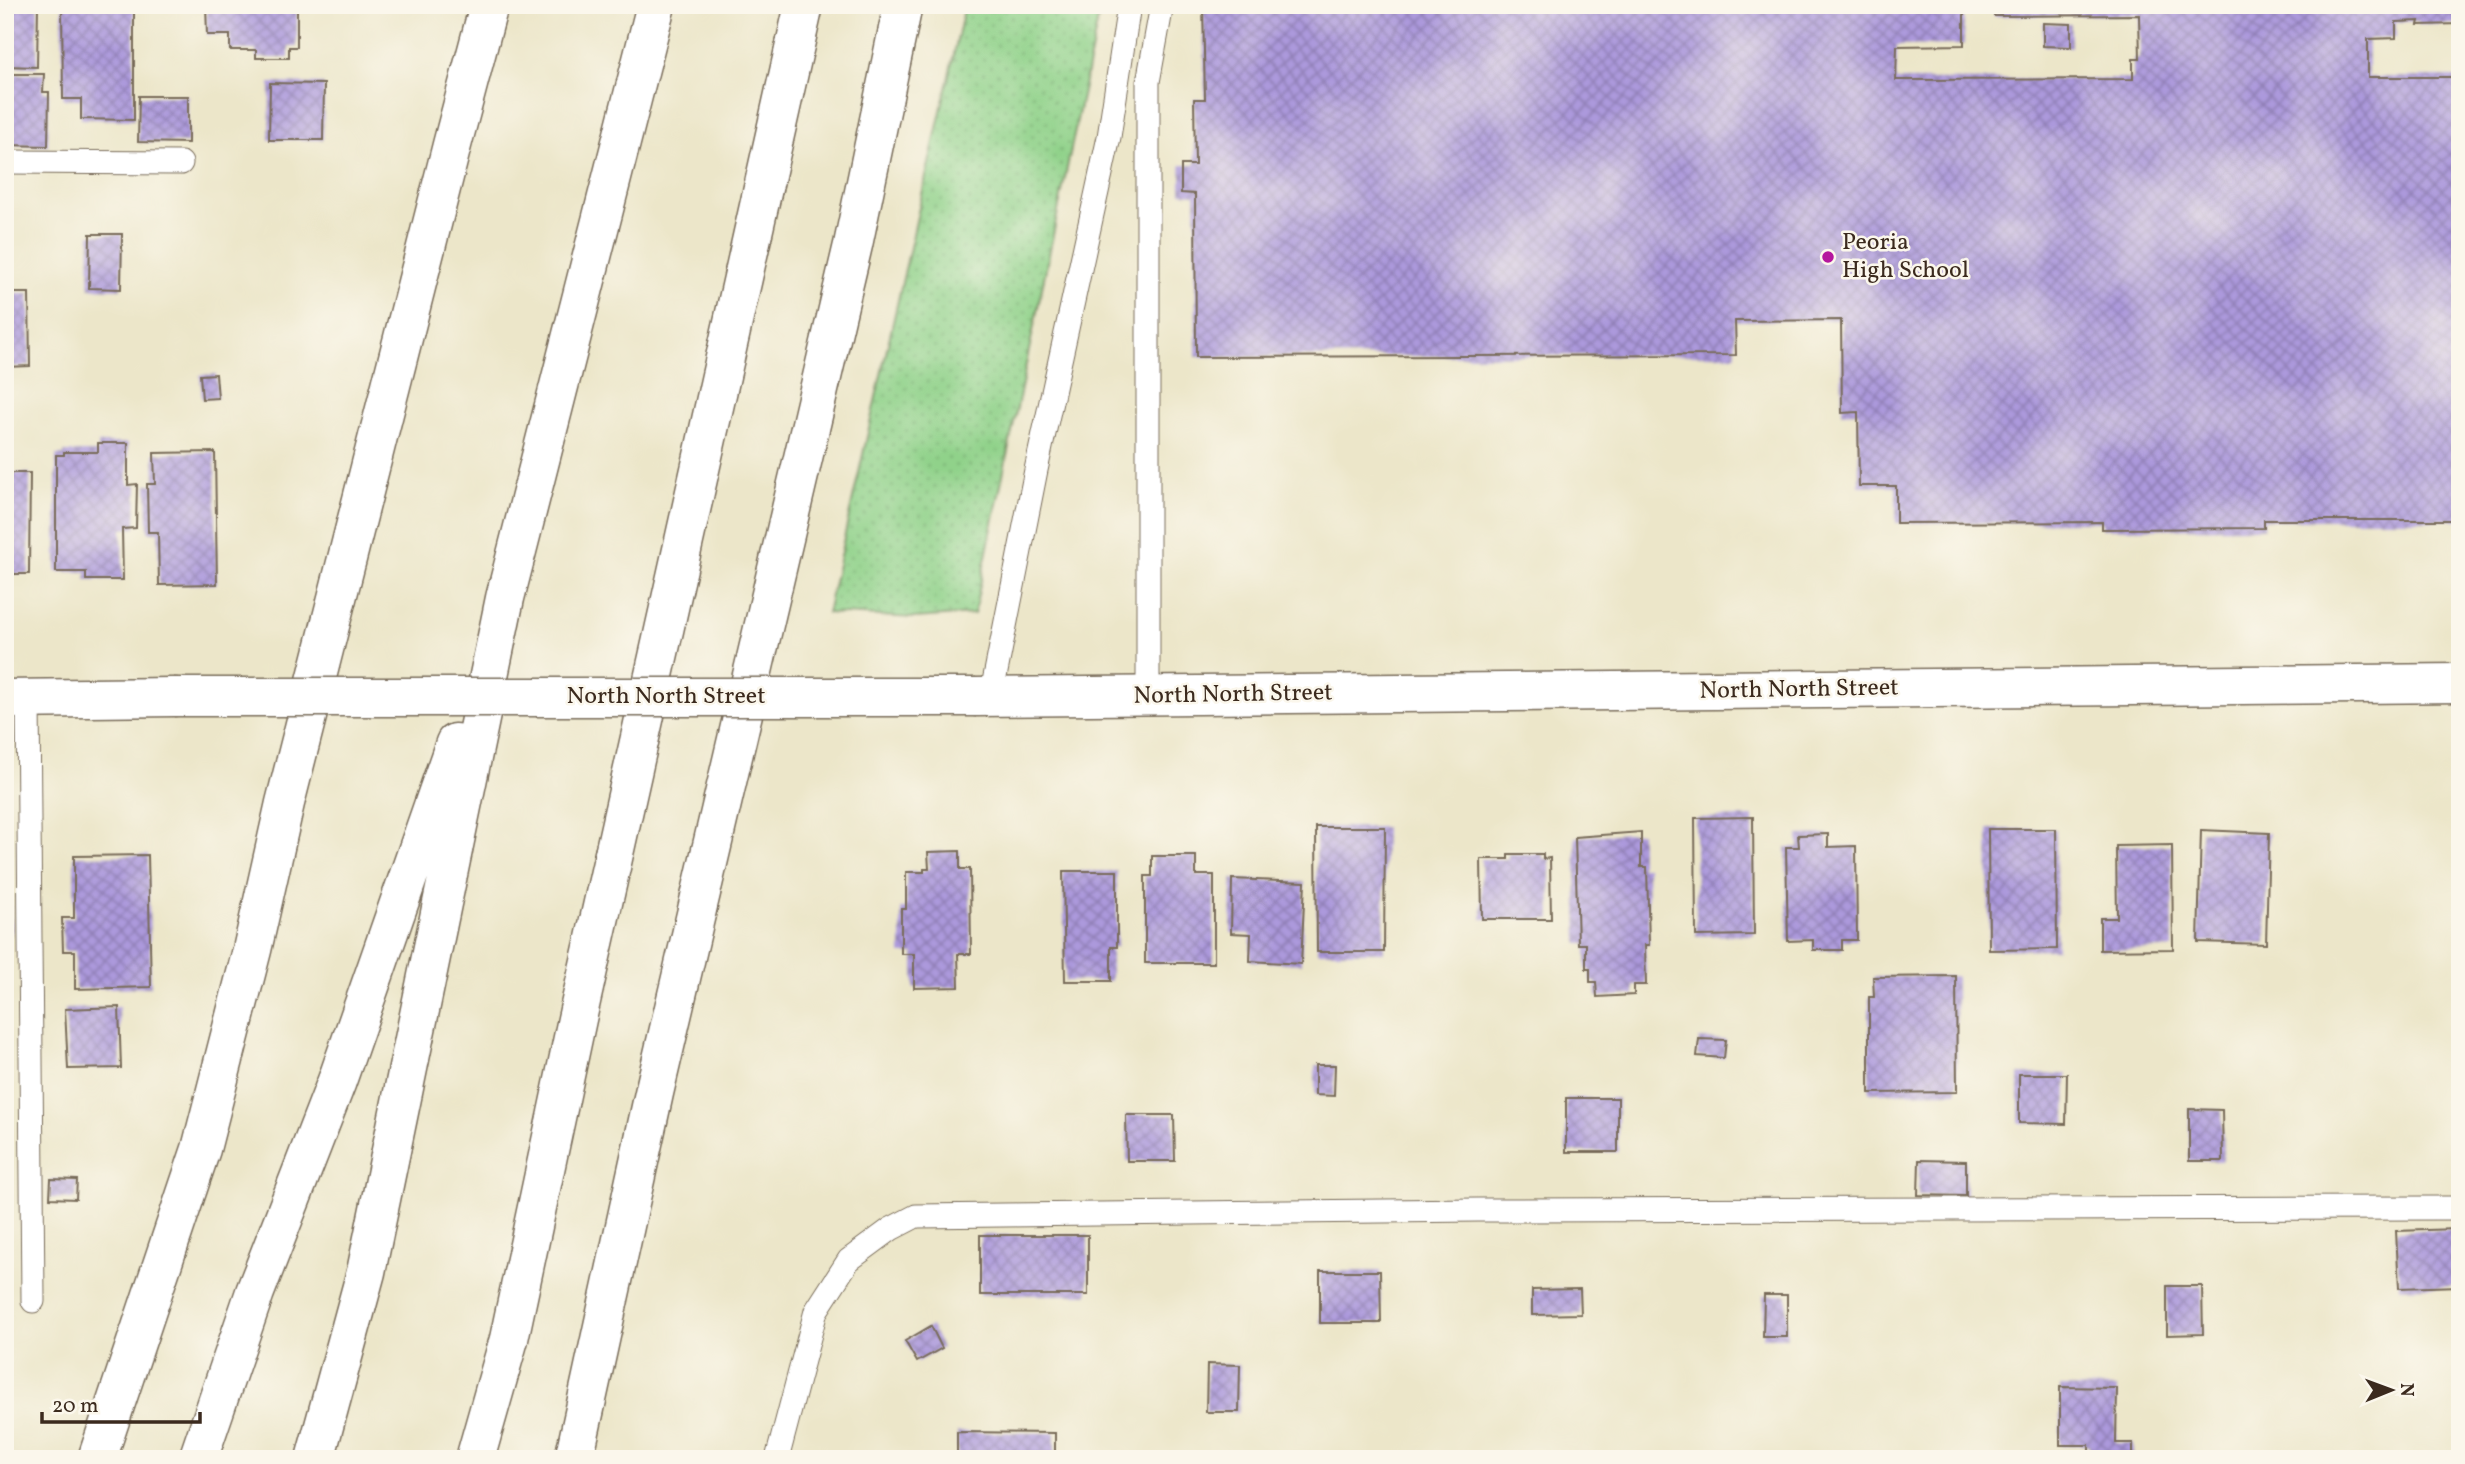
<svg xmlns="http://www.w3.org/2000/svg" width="2465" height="1464" viewBox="0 0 2465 1464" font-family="Vollkorn,serif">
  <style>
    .green { fill: url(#green-dots); stroke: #667e54; stroke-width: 2 }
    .building { fill: url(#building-cross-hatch) }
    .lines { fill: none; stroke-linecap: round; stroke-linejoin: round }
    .service-casing { stroke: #796c5a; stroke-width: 25 }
    .tertiary-casing { stroke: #796c5a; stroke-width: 41 }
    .motorway-casing { stroke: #796c5a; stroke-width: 41 }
    .service { stroke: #fff; stroke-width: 23 }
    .tertiary { stroke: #fff; stroke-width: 38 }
    .motorway { stroke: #fff; stroke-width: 38 }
    .tertiary-bridge-casing { stroke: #796c5a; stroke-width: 41; stroke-linecap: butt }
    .tertiary-bridge { stroke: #fff; stroke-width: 38 }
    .poi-dot { fill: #b5179e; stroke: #fbf7ec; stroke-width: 2.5 }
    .labels { text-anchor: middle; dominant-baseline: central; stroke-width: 5; stroke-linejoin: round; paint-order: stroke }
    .poi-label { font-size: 24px; fill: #3b2a1e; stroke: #fbf7ec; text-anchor: start }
    .street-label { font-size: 24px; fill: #3b2a1e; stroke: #fbf7ec }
  </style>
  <defs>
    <pattern id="green-dots" width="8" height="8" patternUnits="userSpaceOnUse" patternTransform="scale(1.75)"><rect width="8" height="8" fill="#90d28a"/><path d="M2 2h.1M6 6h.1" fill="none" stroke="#7db477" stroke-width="1.8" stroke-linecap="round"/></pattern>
    <pattern id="building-cross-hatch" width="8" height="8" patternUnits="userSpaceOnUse" patternTransform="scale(1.75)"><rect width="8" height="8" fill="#ac99dc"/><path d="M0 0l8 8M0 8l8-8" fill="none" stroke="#8d7db2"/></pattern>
  </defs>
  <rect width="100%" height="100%" fill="#fbf7ec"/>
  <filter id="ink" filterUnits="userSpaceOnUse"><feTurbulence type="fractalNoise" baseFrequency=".0143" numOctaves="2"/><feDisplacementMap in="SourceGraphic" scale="14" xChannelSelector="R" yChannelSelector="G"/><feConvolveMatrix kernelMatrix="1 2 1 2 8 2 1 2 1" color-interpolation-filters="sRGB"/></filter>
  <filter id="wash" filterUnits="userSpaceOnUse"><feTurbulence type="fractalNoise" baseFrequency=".00686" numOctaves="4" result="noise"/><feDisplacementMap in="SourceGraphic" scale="28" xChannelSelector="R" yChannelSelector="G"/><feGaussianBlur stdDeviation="1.57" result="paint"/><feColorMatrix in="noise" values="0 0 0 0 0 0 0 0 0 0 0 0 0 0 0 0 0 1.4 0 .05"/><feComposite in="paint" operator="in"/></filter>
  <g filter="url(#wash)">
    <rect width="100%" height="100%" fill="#ece6c9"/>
    <path class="green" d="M 965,5 L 1101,5 L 974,614 L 914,618 L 827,613 Z"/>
    <g id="blocks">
      <path class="building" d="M 5,5 L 38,5 L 37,67 L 5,66 Z
        M 62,5 L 134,5 L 134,120 L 81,119 L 81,99 L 63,99 Z
        M 206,5 L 297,5 L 297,47 L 289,47 L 289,58 L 256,58 L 256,50 L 230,50 L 230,35 L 207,35 Z
        M 1203,5 L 1964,5 L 1964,45 L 1897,46 L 1896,80 L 2133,79 L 2133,59 L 2140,59 L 2139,15 L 1994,16 L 1994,5 L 2460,5 L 2460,24 L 2418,25 L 2419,21 L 2396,22 L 2396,38 L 2368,39 L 2368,77 L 2460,77 L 2460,520 L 2264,520 L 2264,528 L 2102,529 L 2102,522 L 1896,523 L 1896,486 L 1859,486 L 1858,412 L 1842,413 L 1841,320 L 1735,321 L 1736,355 L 1196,357 L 1195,194 L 1181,193 L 1181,165 L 1195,165 L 1194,99 L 1205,99 Z
        M 2043,23 L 2071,24 L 2071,47 L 2043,46 Z
        M 5,74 L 44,74 L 43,92 L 49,92 L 48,146 L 5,145 Z
        M 270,83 L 324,84 L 323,140 L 269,140 Z
        M 139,96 L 188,96 L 188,143 L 138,142 Z
        M 90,234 L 122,234 L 121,289 L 89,288 Z
        M 5,293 L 29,293 L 30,366 L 5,367 Z
        M 216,374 L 218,398 L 202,399 L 200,375 Z
        M 98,443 L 128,443 L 128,485 L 137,484 L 136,528 L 122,529 L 123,580 L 86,580 L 86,572 L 56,572 L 56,455 L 64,455 L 64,452 L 98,452 Z
        M 215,452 L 217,584 L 159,585 L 158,532 L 148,532 L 147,484 L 155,484 L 154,453 Z
        M 5,473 L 30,473 L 29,574 L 5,574 Z
        M 1753,817 L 1754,935 L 1696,936 L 1695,818 Z
        M 1316,827 L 1385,827 L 1384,952 L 1317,952 Z
        M 1988,829 L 2056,829 L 2057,949 L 1989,950 Z
        M 2201,830 L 2269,833 L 2266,944 L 2198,942 Z
        M 1641,832 L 1641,867 L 1647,867 L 1649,945 L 1645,945 L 1646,985 L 1634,985 L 1634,995 L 1597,997 L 1596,982 L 1590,982 L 1590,969 L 1586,969 L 1586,944 L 1578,944 L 1575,837 Z
        M 1828,834 L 1828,847 L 1856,846 L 1857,940 L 1842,940 L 1842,950 L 1813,950 L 1813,940 L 1788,941 L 1786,847 L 1799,847 L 1798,835 Z
        M 2172,845 L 2173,949 L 2100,950 L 2100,918 L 2117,918 L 2116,846 Z
        M 960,851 L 960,869 L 970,869 L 971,954 L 958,954 L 959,987 L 914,988 L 914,954 L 901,954 L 901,909 L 906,909 L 906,872 L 924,872 L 924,869 L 929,869 L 928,852 Z
        M 1508,854 L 1543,854 L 1543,859 L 1550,858 L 1551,919 L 1482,919 L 1481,859 L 1508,859 Z
        M 148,855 L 151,987 L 75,989 L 75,951 L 63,951 L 62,918 L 74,918 L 74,856 Z
        M 1152,856 L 1196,856 L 1196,875 L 1214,875 L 1214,963 L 1145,963 L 1145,876 L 1152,876 Z
        M 1063,871 L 1117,871 L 1117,947 L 1111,947 L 1111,981 L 1065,981 Z
        M 1232,879 L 1305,882 L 1301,964 L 1250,961 L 1251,934 L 1231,933 Z
        M 5,883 L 11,883 L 11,936 L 5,936 Z
        M 1956,976 L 1957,1092 L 1869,1093 L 1869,997 L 1874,997 L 1873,977 Z
        M 119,1007 L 121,1068 L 68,1069 L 65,1009 Z
        M 1699,1039 L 1726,1040 L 1724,1058 L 1697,1056 Z
        M 1315,1065 L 1335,1065 L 1334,1096 L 1315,1095 Z
        M 2019,1074 L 2067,1074 L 2066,1124 L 2019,1123 Z
        M 1566,1098 L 1618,1098 L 1618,1152 L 1566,1152 Z
        M 2189,1109 L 2222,1110 L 2223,1161 L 2189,1161 Z
        M 1126,1115 L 1174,1115 L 1175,1161 L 1127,1161 Z
        M 1919,1160 L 1966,1161 L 1966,1196 L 1918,1195 Z
        M 51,1179 L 77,1180 L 76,1199 L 50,1198 Z
        M 2457,1229 L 2460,1286 L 2399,1288 L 2396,1231 Z
        M 980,1235 L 1088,1235 L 1088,1295 L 980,1295 Z
        M 1320,1271 L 1380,1271 L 1381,1323 L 1320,1323 Z
        M 2167,1286 L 2202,1286 L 2203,1334 L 2167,1335 Z
        M 1580,1289 L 1581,1314 L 1532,1315 L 1532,1290 Z
        M 1764,1295 L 1787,1295 L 1787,1337 L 1763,1337 Z
        M 931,1326 L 942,1348 L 917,1362 L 905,1341 Z
        M 1207,1364 L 1240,1365 L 1239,1412 L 1206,1412 Z
        M 2060,1387 L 2117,1388 L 2116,1443 L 2133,1443 L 2133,1459 L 2089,1459 L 2089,1445 L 2060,1445 Z
        M 957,1432 L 1055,1433 L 1055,1459 L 957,1459 Z
        M 1530,1455 L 1561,1455 L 1561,1459 L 1530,1459 Z"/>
    </g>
  </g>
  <g filter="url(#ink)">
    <use href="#blocks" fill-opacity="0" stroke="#796c5a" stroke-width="2"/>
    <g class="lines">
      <g class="service-casing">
        <path id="service" d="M 5,162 L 181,163
          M 1148,696 L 1148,82 L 1162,5
          M 991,697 L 1036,470 L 1109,137 L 1129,5
          M 28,699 L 33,1301
          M 777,1459 L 816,1311 L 849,1260 L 891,1229 L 916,1216 L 1479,1210 L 2460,1208"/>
      </g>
      <g class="tertiary-casing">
        <path id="tertiary" d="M 976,697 L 2460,683
          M 5,699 L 174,697"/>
      </g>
      <g class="motorway-casing">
        <path id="motorway" d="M 97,1459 L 201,1149 L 252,950 L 285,803 L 452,145 L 489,5
          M 198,1459 L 255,1292 L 337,1081 L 455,743
          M 315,1459 L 366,1272 L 505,598 L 656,5
          M 475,1459 L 509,1339 L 577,1019 L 804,5
          M 574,1459 L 654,1093 L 853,245 L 903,5"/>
      </g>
      <use href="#service" class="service"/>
      <use href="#tertiary" class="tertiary"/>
      <use href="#motorway" class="motorway"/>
      <g class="tertiary-bridge-casing">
        <path id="tertiary-bridge" d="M 174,697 L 976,697"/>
      </g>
      <use href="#tertiary-bridge" class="tertiary-bridge"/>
    </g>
  </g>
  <circle class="poi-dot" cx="1828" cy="257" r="7"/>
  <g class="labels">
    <g class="poi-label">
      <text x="1842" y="243">Peoria<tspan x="1842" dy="28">High School</tspan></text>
    </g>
    <g class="street-label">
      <text transform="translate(1799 690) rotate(-1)">North North Street</text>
      <text transform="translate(1233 695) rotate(-1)">North North Street</text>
      <text x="666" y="697">North North Street</text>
    </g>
  </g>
  <rect width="2465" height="1464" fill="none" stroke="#fbf7ec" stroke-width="28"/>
  <g transform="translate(2391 1390) rotate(89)" stroke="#fbf7ec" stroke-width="5" paint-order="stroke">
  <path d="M0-5L12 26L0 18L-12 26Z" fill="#3b2a1e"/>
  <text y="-10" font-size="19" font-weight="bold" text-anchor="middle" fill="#3b2a1e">N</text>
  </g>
  <path d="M42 1412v10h158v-10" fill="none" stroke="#3b2a1e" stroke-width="3.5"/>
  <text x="52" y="1412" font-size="21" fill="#3b2a1e" stroke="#fbf7ec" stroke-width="5" paint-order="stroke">20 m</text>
</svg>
